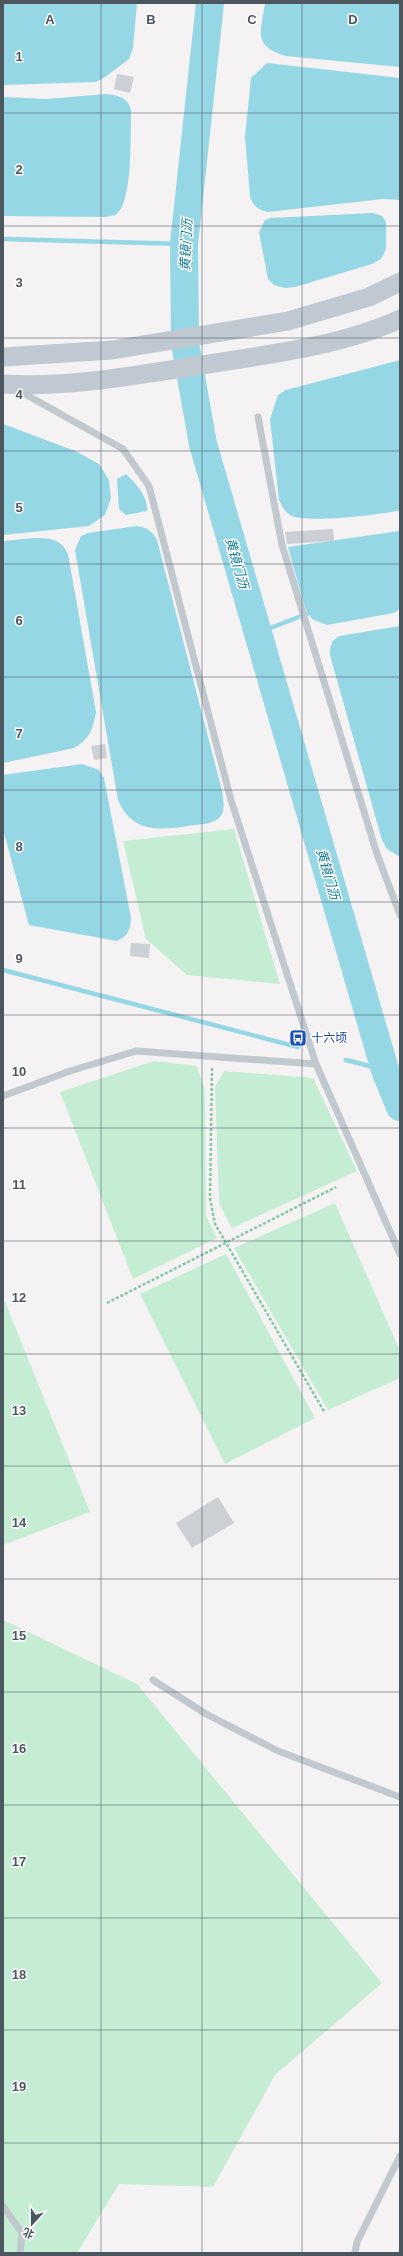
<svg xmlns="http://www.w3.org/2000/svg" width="403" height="2256" viewBox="0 0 403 2256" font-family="Helvetica,'Noto Sans SC',sans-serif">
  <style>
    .green { fill: #c5edd4 }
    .water { fill: #96d7e6 }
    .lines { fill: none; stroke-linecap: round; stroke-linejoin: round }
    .stream { stroke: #96d7e6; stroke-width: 4.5 }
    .river { stroke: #96d7e6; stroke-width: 28 }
    .building { fill: #cccfd4 }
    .path { stroke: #80c9a3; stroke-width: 2.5; stroke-dasharray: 3 2; stroke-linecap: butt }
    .lane { stroke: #c1c9cf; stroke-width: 7 }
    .secondary { stroke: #c0c9d2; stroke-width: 19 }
    .grid { fill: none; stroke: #4b565e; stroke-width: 1; stroke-opacity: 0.55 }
    .labels { text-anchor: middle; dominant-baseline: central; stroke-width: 3; stroke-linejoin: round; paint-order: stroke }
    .transit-label { font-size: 12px; fill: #164399; stroke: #fff; text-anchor: start }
    .water-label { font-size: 13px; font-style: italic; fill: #177e95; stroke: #fff }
    .grid-label { font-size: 13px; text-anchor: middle; font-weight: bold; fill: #4b565e; stroke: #fff; stroke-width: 3; stroke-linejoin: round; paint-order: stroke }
  </style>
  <rect width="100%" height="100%" fill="#f4f2f2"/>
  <path class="green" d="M 234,829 L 280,984 L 187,975 L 146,939 L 123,841 Z
    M 154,1061 L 197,1066 L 205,1089 L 206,1216 L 217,1238 L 133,1279 L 60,1092 Z
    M 224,1071 L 313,1078 L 357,1171 L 232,1228 L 219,1203 L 215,1087 Z
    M 335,1203 L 400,1351 L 400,1378 L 328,1410 L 234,1248 Z
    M 226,1254 L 315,1418 L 225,1464 L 140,1294 Z
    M 3,1297 L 90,1512 L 3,1545 Z
    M 3,1620 L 137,1684 L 382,1983 L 275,2075 L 213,2187 L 119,2184 L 77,2253 L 3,2253 Z"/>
  <path class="water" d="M 3,3 L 137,3 L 133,48 L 129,59 L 105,77 L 96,82 L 3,85 Z
    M 265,3 L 400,3 L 400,67 L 286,56 C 252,46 261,32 265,3 Z
    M 267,63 L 400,78 L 400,200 L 383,199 L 267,212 C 257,209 253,206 250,196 L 245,137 L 251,78 Z
    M 105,94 C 117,95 128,97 131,110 C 130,130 134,205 115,215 C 112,216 108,216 106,217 L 3,216 L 3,97 L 47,99 Z
    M 373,213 L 382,216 L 386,222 L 386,249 L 381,259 L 372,264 L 295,287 L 285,288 L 274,285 L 268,279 L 259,232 L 265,220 L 271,218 Z
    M 400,360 L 400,510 C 382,515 307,523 292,516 C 285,513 282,506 279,500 L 270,419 L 278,395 L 286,390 Z
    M 3,424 L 75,451 L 99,464 L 109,480 L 111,498 L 105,515 L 89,526 L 3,535 Z
    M 126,474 C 136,484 148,496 147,511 L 126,515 L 119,509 L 117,479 Z
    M 137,526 C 148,528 152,531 157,540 L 222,791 C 223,799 226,810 220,817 C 214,824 203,824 194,825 C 162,830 133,835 118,800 L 75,550 L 81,536 L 88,533 Z
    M 400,531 L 400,609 L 394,613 L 327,625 L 312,619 L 305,608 L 288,547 Z
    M 33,538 C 48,538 61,538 68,554 L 96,712 C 93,729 90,739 74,748 L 3,763 L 3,541 Z
    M 400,626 L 400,857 L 387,849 L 382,840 L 330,655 C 330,646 331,641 339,636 Z
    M 82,764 L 99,770 L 104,778 L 131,918 C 130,930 128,936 117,941 L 29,925 L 3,829 L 3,775 Z"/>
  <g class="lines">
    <path class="stream" d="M 3,239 L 184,244
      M 258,633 L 314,611
      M 3,970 L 298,1047
      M 346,1060 L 385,1070"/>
    <path class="river" d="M 210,3 L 184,244 L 185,343 L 203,444 L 385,1070 L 400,1107"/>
  </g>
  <path class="building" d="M 117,74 L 134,77 L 130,93 L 114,89 Z
    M 333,529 L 334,541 L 287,544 L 285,532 Z
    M 105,744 L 107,758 L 94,760 L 91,746 Z
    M 131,943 L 150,944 L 149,958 L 130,956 Z
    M 218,1497 L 234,1523 L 192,1548 L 176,1523 Z"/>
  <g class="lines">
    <path class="path" d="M 212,1068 L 210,1198 L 215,1224 L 325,1413
      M 107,1303 L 336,1187"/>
    <path class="lane" d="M 16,389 L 123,449 L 149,486 L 231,800 L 316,1064 L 400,1254
      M 258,417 L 282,545 L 377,854 L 400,915
      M 3,1096 L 70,1071 L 136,1051 L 316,1064
      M 153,1680 L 206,1714 L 278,1751 L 400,1797
      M 3,2206 L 22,2233 L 20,2253
      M 355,2253 L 357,2242 L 400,2156"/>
    <path class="secondary" d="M 3,357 L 112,350 L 288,321 L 369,297 L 400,282
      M 3,384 C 70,388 136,375 202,365 C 265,355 342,346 400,319"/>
  </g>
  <path class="grid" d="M 101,3 L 101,2253M 202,3 L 202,2253M 302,3 L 302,2253M 3,113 L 400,113M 3,226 L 400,226M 3,338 L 400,338M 3,451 L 400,451M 3,564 L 400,564M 3,677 L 400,677M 3,790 L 400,790M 3,902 L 400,902M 3,1015 L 400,1015M 3,1128 L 400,1128M 3,1241 L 400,1241M 3,1354 L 400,1354M 3,1466 L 400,1466M 3,1579 L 400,1579M 3,1692 L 400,1692M 3,1805 L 400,1805M 3,1918 L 400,1918M 3,2030 L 400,2030M 3,2143 L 400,2143"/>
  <defs>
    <g id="bus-square" transform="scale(0.9)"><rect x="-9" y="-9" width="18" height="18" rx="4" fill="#1a4fb4" stroke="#fff"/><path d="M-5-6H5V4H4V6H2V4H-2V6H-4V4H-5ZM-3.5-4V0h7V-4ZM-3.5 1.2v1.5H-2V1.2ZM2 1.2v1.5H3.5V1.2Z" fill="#fff"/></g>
  </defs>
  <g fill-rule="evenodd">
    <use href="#bus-square" x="298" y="1038"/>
  </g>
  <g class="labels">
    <g class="transit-label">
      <text x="311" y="1038">十六顷</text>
    </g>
    <g class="water-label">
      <text transform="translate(186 245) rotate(-87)">黄镜门沥</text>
      <text transform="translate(237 563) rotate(74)">黄镜门沥</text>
      <text transform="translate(328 874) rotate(74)">黄镜门沥</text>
    </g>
  </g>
  <g class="grid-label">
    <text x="50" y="24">A</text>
    <text x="151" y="24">B</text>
    <text x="252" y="24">C</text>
    <text x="353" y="24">D</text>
    <text x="19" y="61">1</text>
    <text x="19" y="174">2</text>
    <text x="19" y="287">3</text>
    <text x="19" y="399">4</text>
    <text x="19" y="512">5</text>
    <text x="19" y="625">6</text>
    <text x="19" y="738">7</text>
    <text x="19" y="851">8</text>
    <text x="19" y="963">9</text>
    <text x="19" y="1076">10</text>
    <text x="19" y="1189">11</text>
    <text x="19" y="1302">12</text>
    <text x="19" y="1415">13</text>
    <text x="19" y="1527">14</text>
    <text x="19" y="1640">15</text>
    <text x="19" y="1753">16</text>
    <text x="19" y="1866">17</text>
    <text x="19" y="1979">18</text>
    <text x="19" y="2091">19</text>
  </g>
  <rect width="403" height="2256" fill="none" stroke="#4b565e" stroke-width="8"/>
  <g transform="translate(32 2224) rotate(201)" stroke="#ffffff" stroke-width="3" paint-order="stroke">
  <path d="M0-3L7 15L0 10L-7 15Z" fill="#4b565e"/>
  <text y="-6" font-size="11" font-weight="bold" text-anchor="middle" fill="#4b565e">北</text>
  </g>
</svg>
